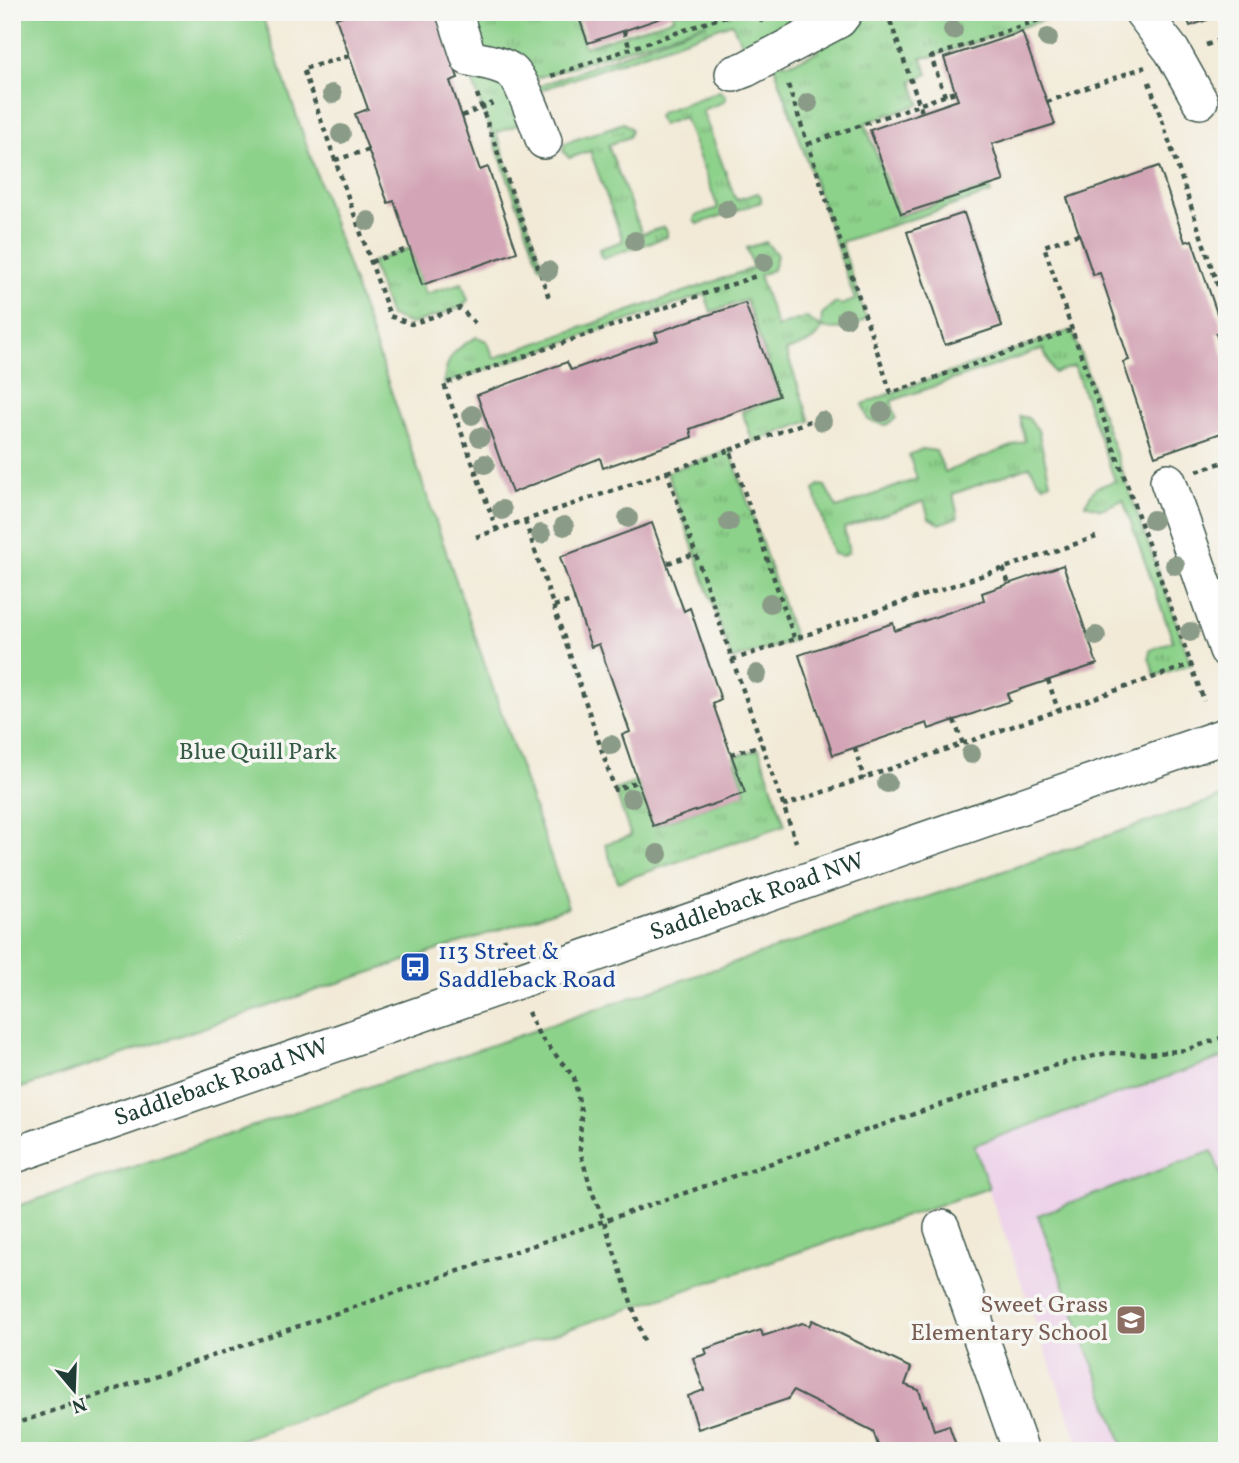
<svg xmlns="http://www.w3.org/2000/svg" width="1239" height="1463" viewBox="0 0 1239 1463" font-family="Vollkorn,serif">
  <style>
    .built { fill: #edd1e9 }
    .grass { fill: url(#grass-tufts); stroke: #568860; stroke-width: 2 }
    .park { fill: #8dd28b; stroke: #568860; stroke-width: 2 }
    .building { fill: #d3a4b5 }
    .lines { fill: none; stroke-linecap: round; stroke-linejoin: round }
    .minor-casing { stroke: #3f574c; stroke-width: 38 }
    .path { stroke: #3f574c; stroke-width: 4.5; stroke-dasharray: 5 5; stroke-linecap: butt }
    .minor { stroke: #fff; stroke-width: 35 }
    .tree { fill: #8a9b87 }
    .labels { text-anchor: middle; dominant-baseline: central; stroke-width: 7; stroke-linejoin: round; paint-order: stroke }
    .park-label { font-size: 24px; fill: #355b45; stroke: #f6f6f2 }
    .street-label { font-size: 24px; fill: #1f3d34; stroke: #f6f6f2 }
    .transit-label { font-size: 24px; fill: #164399; stroke: #f6f6f2; text-anchor: start }
    .education-label { font-size: 24px; fill: #785e54; stroke: #f6f6f2; text-anchor: end }
  </style>
  <defs>
    <pattern id="grass-tufts" width="24" height="20" patternUnits="userSpaceOnUse" patternTransform="scale(1.75)"><rect width="24" height="20" fill="#8dd28b"/><path d="M3 7l-1-3M5 7V3M7 7l1-3M15 17l-1-3M17 17v-4M19 17l1-3" fill="none" stroke="#73ac72"/></pattern>
  </defs>
  <rect width="100%" height="100%" fill="#f6f6f2"/>
  <filter id="ink" filterUnits="userSpaceOnUse"><feTurbulence type="fractalNoise" baseFrequency=".0143" numOctaves="2"/><feDisplacementMap in="SourceGraphic" scale="14" xChannelSelector="R" yChannelSelector="G"/><feConvolveMatrix kernelMatrix="1 2 1 2 8 2 1 2 1" color-interpolation-filters="sRGB"/></filter>
  <filter id="wash" filterUnits="userSpaceOnUse"><feTurbulence type="fractalNoise" baseFrequency=".00686" numOctaves="4" result="noise"/><feDisplacementMap in="SourceGraphic" scale="28" xChannelSelector="R" yChannelSelector="G"/><feGaussianBlur stdDeviation="1.57" result="paint"/><feColorMatrix in="noise" values="0 0 0 0 0 0 0 0 0 0 0 0 0 0 0 0 0 1.4 0 .05"/><feComposite in="paint" operator="in"/></filter>
  <g filter="url(#wash)">
    <rect width="100%" height="100%" fill="#f2ead7"/>
    <path class="built" d="M 1227,1056 L 1227,1451 L 1081,1451 L 973,1145 Z"/>
    <path class="grass" d="M 462,12 L 574,12 L 585,47 L 674,18 L 673,12 L 726,12 L 728,16 L 738,12 L 1067,12 L 931,57 L 921,57 L 928,74 L 912,81 L 920,104 L 865,123 L 899,216 L 989,187 L 991,193 L 841,242 L 866,318 C 852,332 840,329 822,328 C 815,343 800,346 786,351 L 810,421 L 753,442 L 742,411 L 780,397 L 746,300 L 711,312 L 705,294 L 444,384 C 445,359 455,348 477,337 L 487,341 L 494,358 L 753,268 L 747,248 L 766,242 L 777,255 L 773,270 L 759,275 L 777,327 L 806,317 L 821,328 L 822,314 L 836,303 L 841,305 L 855,300 L 773,62 L 790,63 L 818,52 L 812,34 L 772,38 L 743,47 L 732,23 L 533,93 L 531,89 L 707,23 L 528,81 L 477,49 Z
      M 469,72 L 507,82 L 522,123 L 496,133 L 543,266 L 540,267 Z
      M 720,91 L 726,96 L 724,102 L 702,110 L 736,200 L 758,193 L 761,197 L 761,202 L 698,224 L 694,221 L 695,216 L 718,208 L 684,117 L 662,125 L 658,116 L 661,112 Z
      M 624,123 L 631,129 L 629,137 L 608,145 L 642,234 L 664,227 L 667,231 L 667,237 L 604,258 L 600,255 L 599,249 L 623,241 L 590,151 L 569,158 L 563,151 L 565,143 Z
      M 410,248 L 425,294 L 462,283 L 468,300 L 460,308 L 411,324 L 390,316 L 371,262 Z
      M 1072,330 L 1191,664 L 1155,676 L 1149,657 L 1150,650 L 1173,641 L 1123,500 L 1101,509 L 1085,504 L 1095,488 L 1115,481 L 1074,366 L 1054,373 L 1043,349 L 891,401 L 896,418 L 886,425 L 868,420 L 863,404 L 891,393 Z
      M 1019,416 L 1028,418 L 1038,430 L 1050,482 L 1044,485 L 1038,480 L 1030,466 L 953,494 L 958,517 L 940,524 L 929,518 L 924,501 L 844,528 L 849,552 L 842,556 L 833,554 L 814,490 L 819,485 L 825,486 L 837,508 L 917,479 L 909,455 L 922,449 L 936,451 L 945,472 L 1025,441 Z
      M 730,450 L 795,640 L 732,660 L 667,472 Z
      M 759,749 L 785,825 L 618,882 L 605,844 L 631,836 L 615,790 L 638,781 L 654,826 L 746,792 L 734,757 Z"/>
    <path class="park" d="M 12,12 L 261,12 L 568,907 L 12,1091 Z
      M 1227,795 L 1227,1056 L 974,1145 L 989,1188 L 206,1451 L 12,1451 L 12,1208 Z
      M 1212,1151 L 1227,1191 L 1227,1451 L 1125,1451 L 1038,1215 Z"/>
    <g id="blocks">
      <path class="building" d="M 353,12 L 436,12 L 458,78 L 450,81 L 480,170 L 488,167 L 517,252 L 422,285 L 394,201 L 388,203 L 355,114 L 368,109 L 336,18 Z
        M 577,12 L 672,12 L 673,14 L 588,43 Z
        M 1185,12 L 1227,12 L 1227,13 L 1190,26 Z
        M 1022,32 L 1055,124 L 992,144 L 1004,181 L 901,214 L 870,130 L 958,100 L 944,58 Z
        M 1159,166 L 1185,242 L 1192,240 L 1223,331 L 1216,334 L 1227,365 L 1227,431 L 1155,456 L 1123,362 L 1129,360 L 1100,273 L 1093,275 L 1067,198 Z
        M 964,213 L 1002,326 L 945,345 L 907,232 Z
        M 745,303 L 779,396 L 690,429 L 692,437 L 603,468 L 600,458 L 512,493 L 477,395 L 567,362 L 571,370 L 658,340 L 655,333 L 692,320 Z
        M 652,523 L 684,611 L 690,608 L 721,700 L 713,704 L 745,793 L 653,826 L 622,735 L 630,732 L 599,644 L 591,647 L 560,557 Z
        M 1063,565 L 1097,664 L 1007,694 L 1010,701 L 929,729 L 927,723 L 833,755 L 799,655 L 893,623 L 895,631 L 984,600 L 982,593 Z
        M 812,1320 L 911,1368 L 905,1385 L 919,1390 L 924,1406 L 926,1405 L 934,1430 L 949,1425 L 958,1451 L 880,1451 L 873,1431 L 793,1391 L 788,1399 L 698,1429 L 688,1396 L 704,1390 L 693,1358 L 707,1354 L 705,1349 L 761,1330 L 763,1336 L 802,1323 L 809,1326 Z"/>
    </g>
  </g>
  <g filter="url(#ink)">
    <use href="#blocks" fill-opacity="0" stroke="#3f574c" stroke-width="2"/>
    <g class="lines">
      <g class="minor-casing">
        <g id="minor">
          <path d="M 454,12 L 469,58 C 482,61 500,63 511,71 C 522,79 538,126 544,141"/>
          <path d="M 1142,12 L 1172,51 L 1200,101"/>
          <path d="M 733,74 L 746,69 L 839,20 L 845,12"/>
          <path d="M 1168,481 L 1227,650"/>
          <path id="s1" d="M 12,1156 L 1227,735"/>
          <path d="M 942,1228 L 1021,1451"/>
        </g>
      </g>
      <path class="path" d="M 754,12 L 763,22
        M 887,12 L 922,112
        M 624,31 L 630,49
        M 1206,45 L 1227,38
        M 349,56 L 303,69 L 390,316 L 411,324 L 460,308 L 475,323
        M 551,76 L 737,12
        M 1149,82 L 1227,313
        M 788,85 L 891,393 L 1072,330 L 1204,701
        M 477,94 L 549,298
        M 945,96 L 931,57 L 1062,12
        M 1047,102 L 1145,67
        M 462,116 L 493,103
        M 808,144 L 955,92
        M 335,160 L 368,150
        M 371,262 L 410,248
        M 1072,330 L 1044,246 L 1079,234
        M 730,450 L 810,421
        M 1197,471 L 1227,461
        M 667,472 L 730,450 L 795,640
        M 525,521 L 615,790 L 638,781
        M 497,531 L 444,384 L 759,275
        M 476,537 L 667,472 L 796,842
        M 668,563 L 695,554
        M 1003,568 L 1009,584
        M 554,606 L 575,600
        M 732,660 L 1096,537
        M 1048,680 L 1058,710
        M 954,720 L 963,744
        M 855,748 L 864,779
        M 731,754 L 762,745
        M 783,806 L 1192,664
        M 504,938 L 508,950
        M 528,1012 L 539,1035 L 574,1077 L 581,1112 L 580,1151 L 591,1189 L 604,1221 L 644,1341
        M 12,1425 L 1056,1065 L 1107,1053 L 1148,1054 L 1186,1050 L 1227,1036"/>
      <use href="#minor" class="minor"/>
    </g>
    <g class="tree">
      <circle cx="953" cy="30" r="10"/>
      <circle cx="1048" cy="38" r="10"/>
      <circle cx="332" cy="94" r="10"/>
      <circle cx="808" cy="103" r="10"/>
      <circle cx="341" cy="134" r="10"/>
      <circle cx="727" cy="209" r="10"/>
      <circle cx="368" cy="221" r="10"/>
      <circle cx="635" cy="241" r="10"/>
      <circle cx="764" cy="262" r="10"/>
      <circle cx="548" cy="271" r="10"/>
      <circle cx="846" cy="318" r="10"/>
      <circle cx="882" cy="412" r="10"/>
      <circle cx="472" cy="415" r="10"/>
      <circle cx="822" cy="421" r="10"/>
      <circle cx="480" cy="437" r="10"/>
      <circle cx="485" cy="464" r="10"/>
      <circle cx="502" cy="510" r="10"/>
      <circle cx="628" cy="518" r="10"/>
      <circle cx="1153" cy="520" r="10"/>
      <circle cx="729" cy="522" r="10"/>
      <circle cx="564" cy="526" r="10"/>
      <circle cx="541" cy="534" r="10"/>
      <circle cx="1175" cy="565" r="10"/>
      <circle cx="770" cy="603" r="10"/>
      <circle cx="1190" cy="632" r="10"/>
      <circle cx="1096" cy="636" r="10"/>
      <circle cx="757" cy="674" r="10"/>
      <circle cx="611" cy="745" r="10"/>
      <circle cx="971" cy="754" r="10"/>
      <circle cx="887" cy="783" r="10"/>
      <circle cx="631" cy="798" r="10"/>
      <circle cx="658" cy="854" r="10"/>
    </g>
  </g>
  <defs>
    <g id="bus-square" transform="scale(1.575)"><rect x="-9" y="-9" width="18" height="18" rx="4" fill="#1a4fb4" stroke="#f6f6f2"/><path d="M-5-6H5V4H4V6H2V4H-2V6H-4V4H-5ZM-3.5-4V0h7V-4ZM-3.5 1.2v1.5H-2V1.2ZM2 1.2v1.5H3.5V1.2Z" fill="#fff"/></g>
    <g id="school-square" transform="scale(1.575)"><rect x="-9" y="-9" width="18" height="18" rx="4" fill="#8d6e63" stroke="#f6f6f2"/><path d="M0-5L7-2L0 1L-7-2ZM-4 1L0 2.5L4 1V4Q0 6-4 4Z" fill="#fff"/></g>
  </defs>
  <g fill-rule="evenodd">
    <use href="#bus-square" x="415" y="967"/>
    <use href="#school-square" x="1131" y="1320"/>
  </g>
  <g class="labels">
    <g class="park-label">
      <text x="258" y="753">Blue Quill Park</text>
    </g>
    <g class="street-label">
      <text stroke="none"><textPath href="#s1" startOffset="789">Saddleback Road NW</textPath></text>
      <text stroke="none"><textPath href="#s1" startOffset="222">Saddleback Road NW</textPath></text>
    </g>
    <g class="transit-label">
      <text x="438" y="953">113 Street &amp;<tspan x="438" dy="28">Saddleback Road</tspan></text>
    </g>
    <g class="education-label">
      <text x="1108" y="1306">Sweet Grass<tspan x="1108" dy="28">Elementary School</tspan></text>
    </g>
  </g>
  <rect width="1239" height="1463" fill="none" stroke="#f6f6f2" stroke-width="42"/>
  <g transform="translate(74 1390) rotate(161)" stroke="#f6f6f2" stroke-width="5" paint-order="stroke">
  <path d="M0-5L12 26L0 18L-12 26Z" fill="#1f3d34"/>
  <text y="-10" font-size="19" font-weight="bold" text-anchor="middle" fill="#1f3d34">N</text>
  </g>
</svg>
